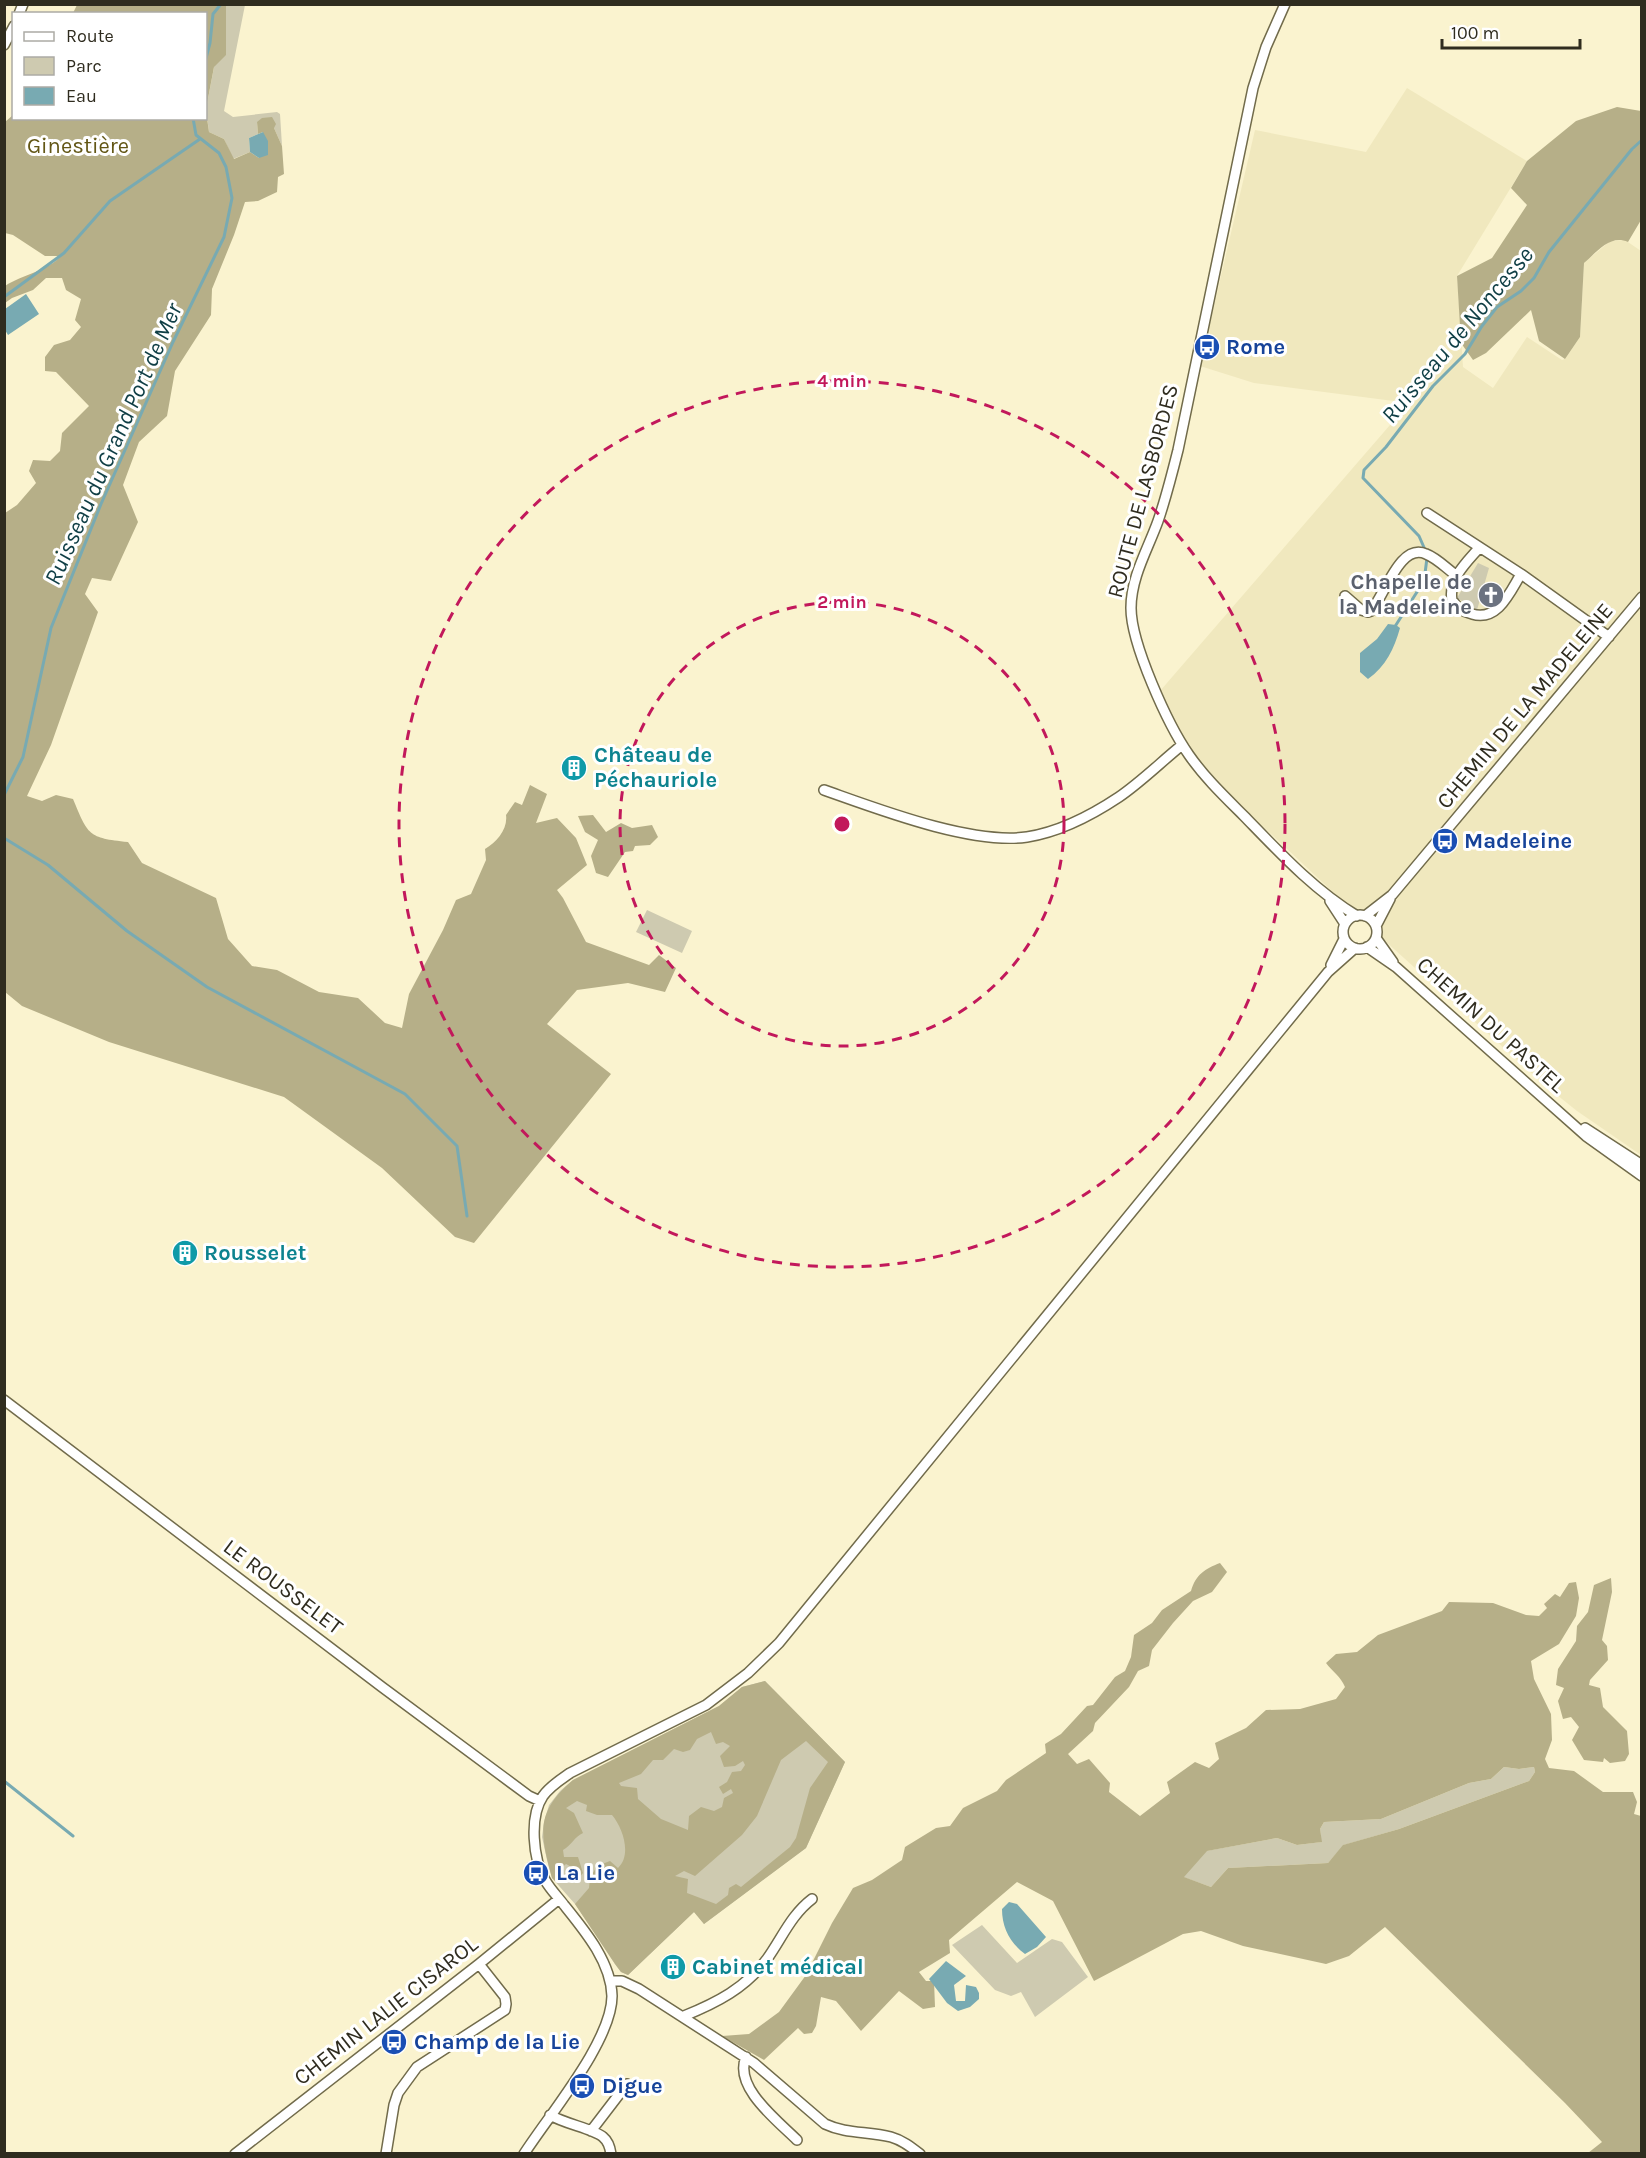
<svg xmlns="http://www.w3.org/2000/svg" width="1646" height="2158" viewBox="0 0 1646 2158" font-family="Karla,sans-serif">
  <style>
    .built { fill: #f0e8be }
    .green { fill: #cecab0 }
    .forest { fill: #b6af88; fill-rule: evenodd }
    .water { fill: #78aab2 }
    .lines { fill: none; stroke-linecap: round; stroke-linejoin: round }
    .stream { stroke: #78aab2; stroke-width: 3 }
    .minor-casing { stroke: #716b4b; stroke-width: 12 }
    .minor { stroke: #fff; stroke-width: 9 }
    .ring { fill: none; stroke: #c2185b; stroke-width: 3; stroke-dasharray: 10 8 }
    .labels { text-anchor: middle; dominant-baseline: central; stroke-width: 6; stroke-linejoin: round; paint-order: stroke }
    .park-label { font-size: 22px; fill: #625615; stroke: #fff }
    .transit-label { font-size: 22px; font-weight: bold; fill: #164399; stroke: #fff; text-anchor: start }
    .street-label { font-size: 22px; fill: #2f2c1f; stroke: #fff }
    .worship-label { font-size: 22px; font-weight: bold; fill: #5b616d; stroke: #fff; text-anchor: end }
    .culture-label { font-size: 22px; font-weight: bold; fill: #0d838f; stroke: #fff; text-anchor: start }
    .water-label { font-size: 24px; font-style: italic; fill: #0f3e45; stroke: #fff }
    .centre { fill: #c2185b; stroke: #fff; stroke-width: 3 }
    .ring-label { font-size: 18px; text-anchor: middle; font-weight: bold; fill: #c2185b; stroke: #fff; stroke-width: 6; stroke-linejoin: round; paint-order: stroke }
  </style>
  <rect width="100%" height="100%" fill="#faf3cf"/>
  <path class="built" d="M 1407,88 L 1527,161 L 1457,276 L 1463,367 L 1493,388 L 1527,337 L 1562,360 L 1565,359 L 1580,337 L 1584,263 L 1610,241 L 1625,240 L 1641,251 L 1641,1155 L 1577,1111 L 1547,1087 L 1384,940 L 1238,803 L 1202,764 L 1181,734 L 1160,691 L 1409,403 L 1254,383 L 1200,366 L 1255,130 L 1366,152 Z"/>
  <path class="green" d="M 226,5 L 245,5 L 224,111 L 233,117 L 277,112 L 280,114 L 282,146 L 274,128 L 257,122 L 258,134 L 249,138 L 250,152 L 233,159 L 224,139 L 209,132 L 206,109 Z
    M 1478,563 L 1489,568 L 1477,610 L 1457,598 Z
    M 647,910 L 692,931 L 682,953 L 636,932 Z
    M 765,1681 L 845,1762 L 806,1848 L 704,1924 L 694,1912 L 628,1975 L 621,1972 L 615,1964 L 575,1904 L 552,1878 L 547,1860 L 542,1837 L 544,1822 L 549,1805 L 560,1791 L 573,1780 L 719,1706 L 742,1687 Z
    M 1504,1767 L 1519,1769 L 1534,1767 L 1535,1772 L 1529,1781 L 1399,1829 L 1344,1845 L 1328,1863 L 1228,1868 L 1211,1887 L 1183,1877 L 1206,1851 L 1277,1838 L 1297,1845 L 1321,1842 L 1320,1829 L 1324,1822 L 1381,1819 L 1469,1783 L 1491,1779 Z
    M 982,1925 L 1017,1963 L 1052,1939 L 1062,1942 L 1088,1977 L 1035,2017 L 1021,1992 L 1011,1996 L 995,1990 L 952,1945 Z"/>
  <path class="forest" d="M 77,5 L 226,5 L 226,55 L 214,67 L 206,109 L 206,14 L 73,13 Z
    M 1617,107 L 1641,111 L 1641,220 L 1628,242 C 1610,234 1597,252 1584,263 L 1580,337 L 1565,359 L 1539,341 L 1531,310 L 1486,353 L 1473,360 L 1461,343 L 1457,276 L 1492,258 L 1527,205 L 1511,188 L 1527,161 L 1576,121 Z
    M 206,111 L 209,132 L 224,139 L 234,159 L 250,152 L 259,158 L 263,132 L 258,134 L 257,122 L 262,118 L 272,117 L 276,124 L 274,128 L 282,146 L 284,174 L 278,177 L 277,192 L 258,201 L 245,202 L 234,235 L 212,289 L 211,315 L 175,371 L 167,416 L 139,442 L 123,485 L 138,522 L 111,581 L 92,578 L 85,594 L 98,612 L 51,745 L 27,796 L 42,801 L 56,795 L 73,799 C 88,835 88,838 128,842 L 142,863 L 216,898 L 228,939 L 252,966 L 277,970 L 319,992 L 358,998 L 385,1023 L 402,1028 L 409,994 L 443,930 L 456,900 L 471,894 L 486,860 L 485,849 C 497,842 508,829 506,815 L 515,802 L 522,805 L 530,785 L 547,794 L 536,823 L 557,818 L 576,838 L 587,865 L 557,890 L 563,898 L 586,942 L 649,965 L 659,955 L 676,968 L 665,992 L 628,983 L 577,990 L 547,1024 L 611,1074 L 474,1243 L 455,1237 L 382,1168 L 284,1097 L 109,1042 L 22,1006 L 5,992 L 5,513 L 17,505 L 36,483 L 29,471 L 33,460 L 50,461 L 60,451 L 62,433 L 89,406 L 56,372 L 45,371 L 45,357 L 54,345 L 70,340 L 81,327 L 75,320 L 81,299 L 66,290 L 62,278 L 46,278 L 33,290 L 12,298 L 5,303 L 5,286 C 23,274 46,272 61,256 L 45,256 L 13,235 L 5,233 L 5,122 L 13,115 L 14,118 L 206,118 Z
    M 593,815 L 606,832 L 621,823 L 632,828 L 652,825 L 658,837 L 650,845 L 635,846 L 633,851 L 625,852 L 608,877 L 596,873 L 591,856 L 598,840 L 585,832 L 578,816 Z
    M 1220,1563 L 1227,1572 L 1212,1592 L 1193,1601 L 1173,1623 L 1152,1650 L 1149,1666 L 1138,1671 L 1129,1687 L 1095,1723 L 1093,1731 L 1068,1754 L 1077,1764 L 1089,1759 L 1110,1783 L 1109,1792 L 1140,1816 L 1170,1793 L 1167,1782 L 1195,1762 L 1209,1768 L 1219,1759 L 1215,1743 L 1246,1728 L 1266,1710 L 1300,1709 L 1336,1699 L 1345,1687 C 1341,1677 1332,1671 1326,1663 L 1336,1654 L 1357,1652 L 1378,1635 L 1442,1611 L 1449,1602 L 1493,1603 L 1526,1615 L 1539,1616 L 1547,1608 L 1544,1604 L 1555,1594 L 1560,1597 L 1569,1583 L 1576,1582 L 1579,1598 L 1576,1616 L 1559,1644 L 1531,1661 L 1534,1679 L 1551,1714 L 1552,1740 L 1545,1759 L 1549,1768 L 1574,1771 L 1603,1792 L 1633,1792 L 1637,1802 L 1634,1814 L 1641,1816 L 1641,2153 L 1588,2153 L 1602,2142 L 1565,2103 L 1385,1927 L 1349,1956 L 1326,1964 L 1243,1946 L 1201,1931 L 1183,1934 L 1094,1981 L 1053,1901 L 1017,1882 L 949,1940 L 950,1953 L 919,1972 L 926,1981 L 934,1981 L 935,2007 L 923,2009 L 899,1991 L 861,2031 L 836,2001 L 821,1997 L 816,2026 L 812,2033 L 804,2034 L 798,2028 L 764,2060 L 722,2036 L 749,2034 L 779,2012 L 806,1975 L 832,1923 L 853,1888 L 872,1880 L 902,1860 L 905,1847 L 936,1828 L 950,1826 L 963,1808 L 997,1791 L 1006,1780 L 1046,1753 L 1045,1744 L 1061,1734 L 1087,1706 L 1093,1705 L 1115,1677 L 1125,1671 L 1131,1657 L 1134,1635 L 1152,1623 L 1162,1610 L 1191,1591 C 1196,1574 1205,1569 1220,1563 ZM 1504,1767 L 1519,1769 L 1534,1767 L 1535,1772 L 1529,1781 L 1399,1829 L 1343,1845 L 1328,1863 L 1228,1868 L 1211,1887 L 1184,1877 L 1207,1851 L 1277,1838 L 1297,1845 L 1322,1842 L 1320,1829 L 1324,1822 L 1381,1819 L 1469,1783 L 1491,1779 Z
    M 1611,1578 L 1612,1592 L 1602,1640 L 1607,1646 L 1608,1660 L 1590,1680 L 1589,1685 L 1600,1688 L 1603,1707 L 1627,1731 L 1629,1754 L 1625,1761 L 1610,1763 L 1604,1758 L 1603,1762 L 1584,1760 L 1572,1740 L 1579,1727 L 1571,1717 L 1563,1719 L 1558,1701 L 1564,1688 L 1556,1685 L 1558,1669 L 1576,1641 L 1577,1626 L 1588,1612 L 1594,1585 Z
    M 765,1681 L 845,1762 L 806,1848 L 704,1924 L 694,1912 L 628,1975 L 621,1972 L 615,1964 L 575,1904 L 589,1888 L 590,1878 L 597,1866 L 610,1861 L 618,1868 C 632,1855 623,1828 612,1815 L 597,1815 L 586,1811 L 587,1805 L 577,1801 L 566,1808 L 574,1813 L 583,1833 C 574,1837 572,1845 563,1850 L 564,1857 L 578,1857 L 583,1873 L 578,1879 C 576,1872 573,1867 566,1864 L 558,1871 L 555,1881 L 552,1878 C 540,1834 535,1812 573,1780 L 719,1706 L 742,1687 ZM 711,1732 L 716,1744 L 723,1742 L 730,1746 L 720,1756 L 724,1767 L 735,1766 L 743,1761 L 745,1765 L 741,1771 L 732,1772 L 727,1782 L 719,1787 L 723,1794 L 731,1789 L 733,1793 L 724,1798 L 722,1807 L 714,1811 L 701,1807 L 689,1816 L 688,1830 L 661,1819 L 638,1799 L 637,1788 L 621,1786 L 619,1783 L 641,1774 L 653,1760 L 663,1760 L 674,1749 L 683,1752 L 690,1750 L 697,1739 ZM 806,1741 L 828,1762 L 810,1788 L 796,1838 L 790,1847 L 741,1887 L 736,1884 L 729,1888 L 728,1895 L 716,1904 L 687,1893 L 688,1879 L 675,1876 L 684,1871 L 695,1876 L 742,1835 L 757,1816 L 781,1760 Z"/>
  <path class="water" d="M 263,132 L 268,141 L 268,155 L 259,158 L 250,152 L 249,138 Z
    M 26,294 L 39,314 L 8,335 L 5,330 L 5,309 Z
    M 1388,624 L 1396,625 L 1400,628 C 1394,649 1386,666 1368,679 L 1360,672 L 1360,653 L 1377,639 Z
    M 1009,1902 L 1017,1904 L 1046,1937 L 1037,1947 L 1025,1954 C 1010,1943 1002,1928 1002,1909 Z
    M 946,1961 L 966,1976 L 954,1985 L 956,2001 L 965,2001 L 966,1985 L 976,1987 L 979,1993 L 979,1999 L 970,2007 L 958,2011 L 947,2003 L 929,1979 Z"/>
  <g class="lines">
    <path class="stream" d="M 206,58 L 210,43 L 213,14 L 221,4
      M 4,297 L 64,253 L 110,201 L 200,139
      M 1426,552 L 1419,536 L 1363,478 L 1364,470 L 1386,447 L 1433,386 L 1465,354 L 1482,326 L 1497,307 L 1521,291 L 1534,278 L 1549,252 L 1632,149 L 1642,140
      M 1394,628 L 1424,581 L 1427,558
      M 4,795 L 23,757 L 51,628 L 101,504 L 173,342 L 224,237 L 232,198 L 226,167 L 219,153 L 196,135 L 193,118
      M 4,838 L 48,865 L 127,931 L 207,987 L 405,1094 L 457,1146 L 467,1216
      M 4,1781 L 73,1836"/>
    <g class="minor-casing">
      <path id="minor" d="M 1285,4 L 1266,47 L 1253,88 L 1178,450 C 1172,474 1166,498 1158,521 C 1148,549 1131,577 1131,608 C 1131,644 1168,725 1189,755 C 1205,778 1225,797 1244,816 C 1279,852 1314,890 1357,916
        M 19,14 L 23,4
        M 4,45 L 14,26
        M 1427,513 L 1521,574 L 1609,637
        M 1479,548 C 1467,562 1448,579 1452,600 C 1457,608 1464,612 1472,614 C 1498,622 1510,592 1521,574
        M 1345,596 L 1361,610 L 1368,612 L 1371,611 C 1385,595 1400,542 1426,554 C 1437,558 1447,569 1457,576
        M 824,790 C 878,809 971,845 1027,837 C 1059,832 1092,815 1119,797 C 1141,782 1161,762 1182,745
        M 1330,901 L 1345,924
        M1343 932a17 17 0 1 1 34 0a17 17 0 1 1-34 0Z
        M 1365,916 L 1392,895 L 1642,597
        M 1376,926 L 1390,899
        M 1376,938 L 1393,962
        M 1367,947 L 1396,967 L 1586,1136 L 1642,1176
        M 1331,965 L 1344,939
        M 1585,1128 L 1642,1165
        M 4,1400 L 382,1687 L 529,1796 L 540,1801
        M 610,1981 L 622,1981 L 639,1989 L 754,2063 L 825,2124 C 846,2134 868,2131 891,2137 C 902,2140 911,2147 920,2154
        M 684,2016 C 716,2003 746,1988 767,1959 C 782,1938 791,1915 812,1899
        M 746,2057 C 733,2087 778,2121 797,2140
        M 550,2115 C 565,2124 594,2129 603,2137 C 608,2141 610,2147 611,2154
        M 591,2131 L 627,2084
        M 235,2154 L 479,1964 L 559,1899
        M 386,2154 L 394,2105 L 398,2093 L 417,2067 L 505,2010 L 506,2004 L 505,1997 L 479,1964
        M 524,2154 C 549,2115 612,2041 612,1996 C 611,1962 585,1931 564,1905 C 558,1897 550,1889 545,1880 C 533,1859 529,1817 543,1796 C 550,1786 560,1780 570,1773 L 706,1705 L 748,1673 L 779,1643 L 1328,972 L 1355,948"/>
    </g>
    <use href="#minor" class="minor"/>
  </g>
  <g class="ring">
    <circle cx="842" cy="824" r="222"/>
    <circle cx="842" cy="824" r="443"/>
  </g>
  <defs>
    <g id="bus-disc" transform="scale(1.35)"><circle r="9.5" fill="#1a4fb4" stroke="#fff"/><path d="M-5-6H5V4H4V6H2V4H-2V6H-4V4H-5ZM-3.5-4V0h7V-4ZM-3.5 1.2v1.5H-2V1.2ZM2 1.2v1.5H3.5V1.2Z" fill="#fff"/></g>
    <g id="church-disc" transform="scale(1.35)"><circle r="9.5" fill="#6b7280" stroke="#fff"/><path d="M-1.2-6h2.4v3.5h3.3v2.4h-3.3V6h-2.4V-.1h-3.3v-2.4h3.3Z" fill="#fff"/></g>
    <g id="building-disc" transform="scale(1.35)"><circle r="9.5" fill="#0f9aa8" stroke="#fff"/><path d="M-4-6H4V6H1V3H-1V6H-4ZM-2.5-4.3h1.7v1.8h-1.7ZM.8-4.3h1.7v1.8H.8ZM-2.5-1h1.7V.8h-1.7ZM.8-1h1.7V.8H.8Z" fill="#fff"/></g>
  </defs>
  <g fill-rule="evenodd">
    <use href="#bus-disc" x="1207" y="347"/>
    <use href="#church-disc" x="1491" y="595"/>
    <use href="#building-disc" x="574" y="768"/>
    <use href="#bus-disc" x="1445" y="841"/>
    <use href="#building-disc" x="185" y="1253"/>
    <use href="#bus-disc" x="536" y="1873"/>
    <use href="#building-disc" x="673" y="1967"/>
    <use href="#bus-disc" x="394" y="2042"/>
    <use href="#bus-disc" x="582" y="2086"/>
  </g>
  <g class="labels">
    <g class="park-label">
      <text x="78" y="146">Ginestière</text>
    </g>
    <g class="transit-label">
      <text x="1226" y="347">Rome</text>
      <text x="1464" y="841">Madeleine</text>
      <text x="556" y="1873">La Lie</text>
      <text x="414" y="2042">Champ de la Lie</text>
      <text x="602" y="2086">Digue</text>
    </g>
    <g class="street-label">
      <text transform="translate(1143 491) rotate(-75)">ROUTE DE LASBORDES</text>
      <text transform="translate(1525 706) rotate(-50)">CHEMIN DE LA MADELEINE</text>
      <text transform="translate(1491 1025) rotate(42)">CHEMIN DU PASTEL</text>
      <text transform="translate(283 1587) rotate(37)">LE ROUSSELET</text>
      <text transform="translate(386 2011) rotate(-38)">CHEMIN LALIE CISAROL</text>
    </g>
    <g class="worship-label">
      <text x="1472" y="582">Chapelle de<tspan x="1472" dy="25">la Madeleine</tspan></text>
    </g>
    <g class="culture-label">
      <text x="594" y="755">Château de<tspan x="594" dy="25">Péchauriole</tspan></text>
      <text x="204" y="1253">Rousselet</text>
      <text x="692" y="1967">Cabinet médical</text>
    </g>
    <g class="water-label">
      <text transform="translate(1457 335) rotate(-50)">Ruisseau de Noncesse</text>
      <text transform="translate(113 444) rotate(-66)">Ruisseau du Grand Port de Mer</text>
    </g>
  </g>
  <circle cx="842" cy="824" r="9" class="centre"/>
  <g class="ring-label">
    <text x="842" y="387">4 min</text>
    <text x="842" y="608">2 min</text>
  </g>
  <rect width="1646" height="2158" fill="none" stroke="#2f2c1f" stroke-width="12"/>
  <rect x="12" y="12" width="195" height="108" fill="#ffffff" stroke="#acaba5" stroke-width="1.5"/>
  <rect x="24" y="32" width="30" height="9" fill="#ffffff" stroke="#acaba5" stroke-width="1.5"/>
  <text x="66" y="42" font-size="18" fill="#2f2c1f">Route</text>
  <rect x="24" y="57" width="30" height="18" fill="#cecab0" stroke="#acaba5" stroke-width="1.5"/>
  <text x="66" y="72" font-size="18" fill="#2f2c1f">Parc</text>
  <rect x="24" y="87" width="30" height="18" fill="#78aab2" stroke="#acaba5" stroke-width="1.5"/>
  <text x="66" y="102" font-size="18" fill="#2f2c1f">Eau</text>
  <path d="M1442 39v9h138v-9" fill="none" stroke="#2f2c1f" stroke-width="3"/>
  <text x="1451" y="39" font-size="18" fill="#2f2c1f" stroke="#ffffff" stroke-width="4.5" paint-order="stroke">100 m</text>
</svg>
